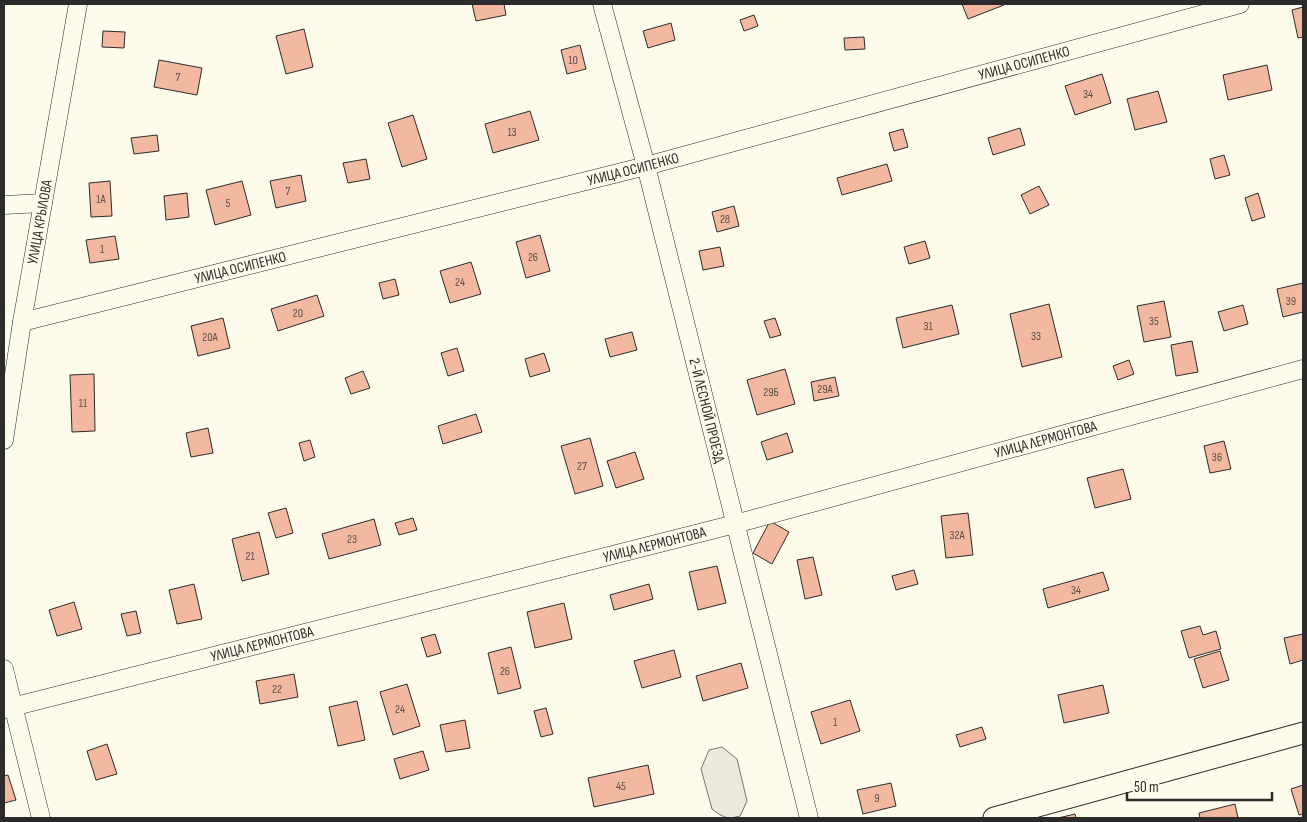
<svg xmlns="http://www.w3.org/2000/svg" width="1307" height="822" viewBox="0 0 1307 822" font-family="'Sofia Sans Condensed',sans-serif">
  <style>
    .green { fill: #ecebdb; stroke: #74746e }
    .building { fill: #f2b8a0; stroke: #2b2b2b }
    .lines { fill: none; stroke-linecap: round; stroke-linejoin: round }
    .minor-casing { stroke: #2b2b2b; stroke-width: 19 }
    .tertiary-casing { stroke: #2b2b2b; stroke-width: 23 }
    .minor { stroke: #fdfbea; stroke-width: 18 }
    .tertiary { stroke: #fdfbea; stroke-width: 21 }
    .labels { text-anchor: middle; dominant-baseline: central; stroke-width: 4; stroke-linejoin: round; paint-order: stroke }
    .number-label { font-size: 12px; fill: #5d4e48 }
    .street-label { font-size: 15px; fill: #2b2b2b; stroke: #fdfbea }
  </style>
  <rect width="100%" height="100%" fill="#fdfbea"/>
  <path class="green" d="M 722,747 L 737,759 L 747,801 L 740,816 C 726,820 723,817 712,809 L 701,769 L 709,750 Z"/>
  <path class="building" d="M 472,4 L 504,4 L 506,15 L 476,21 Z
    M 962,4 L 1004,4 L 1004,5 L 968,19 Z
    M 1303,7 L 1303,37 L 1298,38 L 1292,10 Z
    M 754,15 L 758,26 L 744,31 L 740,20 Z
    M 671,23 L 675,40 L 648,48 L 643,31 Z
    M 304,29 L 313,67 L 286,74 L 276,36 Z
    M 103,31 L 125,32 L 124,48 L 102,47 Z
    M 864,37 L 865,49 L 845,50 L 844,38 Z
    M 580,45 L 586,69 L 567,74 L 561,50 Z
    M 159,60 L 202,68 L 197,95 L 154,87 Z
    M 1267,65 L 1272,90 L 1228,100 L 1223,75 Z
    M 1102,74 L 1111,103 L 1075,115 L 1065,86 Z
    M 1158,91 L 1167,122 L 1135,130 L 1127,99 Z
    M 530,111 L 539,140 L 493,153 L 485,124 Z
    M 413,115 L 427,159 L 402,167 L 388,123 Z
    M 1020,128 L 1025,145 L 993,155 L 988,138 Z
    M 903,129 L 908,147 L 894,151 L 889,133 Z
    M 157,135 L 159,151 L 134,154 L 131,138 Z
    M 1224,155 L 1230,175 L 1215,179 L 1210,159 Z
    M 366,159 L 370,179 L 348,183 L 343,163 Z
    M 887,164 L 892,181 L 842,195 L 837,178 Z
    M 301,175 L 306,201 L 276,208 L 270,181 Z
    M 110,181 L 112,216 L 91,217 L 89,183 Z
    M 242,181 L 251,215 L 215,225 L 206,190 Z
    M 1039,186 L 1049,205 L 1030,214 L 1021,195 Z
    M 187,193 L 189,217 L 166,220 L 164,196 Z
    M 1258,193 L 1265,217 L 1252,221 L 1245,198 Z
    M 734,206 L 739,226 L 717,232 L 712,212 Z
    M 540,235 L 550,271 L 526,278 L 516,242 Z
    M 115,236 L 119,259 L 90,263 L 86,240 Z
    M 925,241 L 930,258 L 909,264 L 904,247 Z
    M 720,247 L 724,266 L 703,270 L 699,251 Z
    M 471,262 L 481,294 L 450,303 L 440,271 Z
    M 395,279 L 399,295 L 383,299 L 379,283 Z
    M 1303,283 L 1303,312 L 1283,317 L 1277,289 Z
    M 317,295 L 324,316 L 278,331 L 271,309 Z
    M 1164,301 L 1171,337 L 1144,342 L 1137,306 Z
    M 1049,304 L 1062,357 L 1022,367 L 1010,314 Z
    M 952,305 L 959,334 L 903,348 L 896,318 Z
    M 1243,305 L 1248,324 L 1224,331 L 1218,312 Z
    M 223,318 L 230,348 L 198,356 L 191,326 Z
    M 775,318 L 781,335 L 770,338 L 764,321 Z
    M 632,332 L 637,350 L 610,357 L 605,339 Z
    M 1192,341 L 1198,372 L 1176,376 L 1171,345 Z
    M 457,348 L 464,371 L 448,376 L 441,353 Z
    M 544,353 L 550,371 L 530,377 L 525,359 Z
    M 1129,360 L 1134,374 L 1118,380 L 1113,366 Z
    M 785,369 L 795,404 L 757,415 L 747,380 Z
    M 363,371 L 370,388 L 351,394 L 345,378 Z
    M 94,374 L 95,431 L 72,432 L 70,375 Z
    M 835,377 L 839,396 L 814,401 L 811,382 Z
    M 476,414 L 482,432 L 443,444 L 438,426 Z
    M 208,428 L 213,453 L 191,457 L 186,433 Z
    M 787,433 L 793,452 L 767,460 L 761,442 Z
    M 590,438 L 603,486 L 575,494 L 561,446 Z
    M 310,440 L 315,457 L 304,461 L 299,443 Z
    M 1224,441 L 1231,469 L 1210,473 L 1204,446 Z
    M 635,452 L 644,479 L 616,488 L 607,461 Z
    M 1123,469 L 1131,499 L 1095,508 L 1087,478 Z
    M 286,508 L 293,533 L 276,538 L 268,513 Z
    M 968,513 L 973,555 L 946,558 L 941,516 Z
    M 413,518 L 417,530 L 399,535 L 395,523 Z
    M 374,519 L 381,545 L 329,559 L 322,534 Z
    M 770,521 L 789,532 L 772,564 L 753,553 Z
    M 259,532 L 269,574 L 242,581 L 232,539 Z
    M 813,557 L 822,595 L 805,599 L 797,560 Z
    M 717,566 L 726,603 L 698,610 L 689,572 Z
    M 914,570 L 918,584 L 896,590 L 892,576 Z
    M 1103,572 L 1109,590 L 1048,608 L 1043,589 Z
    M 194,584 L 202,619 L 177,624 L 169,590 Z
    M 649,584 L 653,599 L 614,610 L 610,595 Z
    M 74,602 L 82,629 L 57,636 L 49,610 Z
    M 564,603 L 572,639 L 535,648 L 527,612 Z
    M 136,611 L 141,633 L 127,636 L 121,614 Z
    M 1200,626 L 1203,635 L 1216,631 L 1221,649 L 1189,658 L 1181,631 Z
    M 435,634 L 441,653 L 427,657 L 421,638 Z
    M 1303,634 L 1303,660 L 1290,664 L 1284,638 Z
    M 511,647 L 521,688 L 498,694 L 488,653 Z
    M 674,650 L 681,677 L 642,688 L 634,661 Z
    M 1220,651 L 1229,680 L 1203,688 L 1194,659 Z
    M 741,663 L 748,688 L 703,701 L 696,676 Z
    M 294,674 L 298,697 L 260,704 L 256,681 Z
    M 407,684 L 420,726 L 393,735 L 380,692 Z
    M 1103,685 L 1109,713 L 1064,723 L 1058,695 Z
    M 850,700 L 860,731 L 821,744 L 811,712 Z
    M 357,701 L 365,740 L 338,746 L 329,707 Z
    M 546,708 L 553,734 L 541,737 L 534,711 Z
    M 465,720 L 470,748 L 446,752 L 440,725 Z
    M 982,727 L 986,739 L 960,747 L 956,735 Z
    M 107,744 L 117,774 L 96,780 L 87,751 Z
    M 423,751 L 429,770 L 400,779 L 394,759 Z
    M 648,765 L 654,794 L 594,807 L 588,778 Z
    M 8,775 L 16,800 L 4,803 L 4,776 Z
    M 891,783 L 896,806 L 863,814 L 857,790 Z
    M 1303,785 L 1303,814 L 1299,815 L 1291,789 Z
    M 1235,804 L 1238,818 L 1200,818 L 1199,813 Z
    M 1075,814 L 1076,818 L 1058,818 Z"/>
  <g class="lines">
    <g class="minor-casing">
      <g id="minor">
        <path id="s1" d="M 602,4 L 646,166 L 809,818"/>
        <path d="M 4,205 L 43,203"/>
        <path id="s2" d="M 22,322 L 646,166 L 1240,4"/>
        <path id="s3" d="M 4,440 L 22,322 L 78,4"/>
        <path d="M 4,669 L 41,818"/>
        <path id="s4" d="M 4,709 L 735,524 L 1303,369"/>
      </g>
    </g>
    <g class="tertiary-casing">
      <path id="tertiary" d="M 994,818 L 1303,733"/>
    </g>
    <use href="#minor" class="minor"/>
    <use href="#tertiary" class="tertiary"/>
  </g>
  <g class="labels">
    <g class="number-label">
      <text x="573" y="60">10</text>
      <text x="178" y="77">7</text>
      <text x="1088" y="94">34</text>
      <text x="512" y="132">13</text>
      <text x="288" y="191">7</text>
      <text x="101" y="199">1А</text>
      <text x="228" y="203">5</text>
      <text x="725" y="219">28</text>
      <text x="102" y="249">1</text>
      <text x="533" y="257">26</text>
      <text x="460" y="282">24</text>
      <text x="1291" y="301">39</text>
      <text x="298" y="313">20</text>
      <text x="1154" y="321">35</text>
      <text x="928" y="326">31</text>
      <text x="1036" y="336">33</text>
      <text x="210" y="337">20А</text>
      <text x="825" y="389">29А</text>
      <text x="771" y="392">29Б</text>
      <text x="83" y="403">11</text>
      <text x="1217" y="457">36</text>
      <text x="582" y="466">27</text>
      <text x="957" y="535">32А</text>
      <text x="352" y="539">23</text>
      <text x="250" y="556">21</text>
      <text x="1076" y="590">34</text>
      <text x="505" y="671">26</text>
      <text x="277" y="689">22</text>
      <text x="400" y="709">24</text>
      <text x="835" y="722">1</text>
      <text x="621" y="786">45</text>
      <text x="877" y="798">9</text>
    </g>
    <g class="street-label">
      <text stroke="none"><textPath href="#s2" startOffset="1035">УЛИЦА ОСИПЕНКО</textPath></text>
      <text stroke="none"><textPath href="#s2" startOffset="630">УЛИЦА ОСИПЕНКО</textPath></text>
      <text stroke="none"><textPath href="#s3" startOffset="221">УЛИЦА КРЫЛОВА</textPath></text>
      <text stroke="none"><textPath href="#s2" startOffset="225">УЛИЦА ОСИПЕНКО</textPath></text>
      <text stroke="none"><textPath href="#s1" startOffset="420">2-Й ЛЕСНОЙ ПРОЕЗД</textPath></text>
      <text stroke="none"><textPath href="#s4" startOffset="1076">УЛИЦА ЛЕРМОНТОВА</textPath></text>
      <text stroke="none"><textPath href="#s4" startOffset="671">УЛИЦА ЛЕРМОНТОВА</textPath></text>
      <text stroke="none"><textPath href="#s4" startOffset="266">УЛИЦА ЛЕРМОНТОВА</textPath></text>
    </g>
  </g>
  <rect width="1307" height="822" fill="none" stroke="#2b2b2b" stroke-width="10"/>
  <path d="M1127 792v8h145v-8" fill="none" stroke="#2b2b2b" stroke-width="2.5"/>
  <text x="1134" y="792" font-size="15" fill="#2b2b2b" stroke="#fdfbea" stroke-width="4" paint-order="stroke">50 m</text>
</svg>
